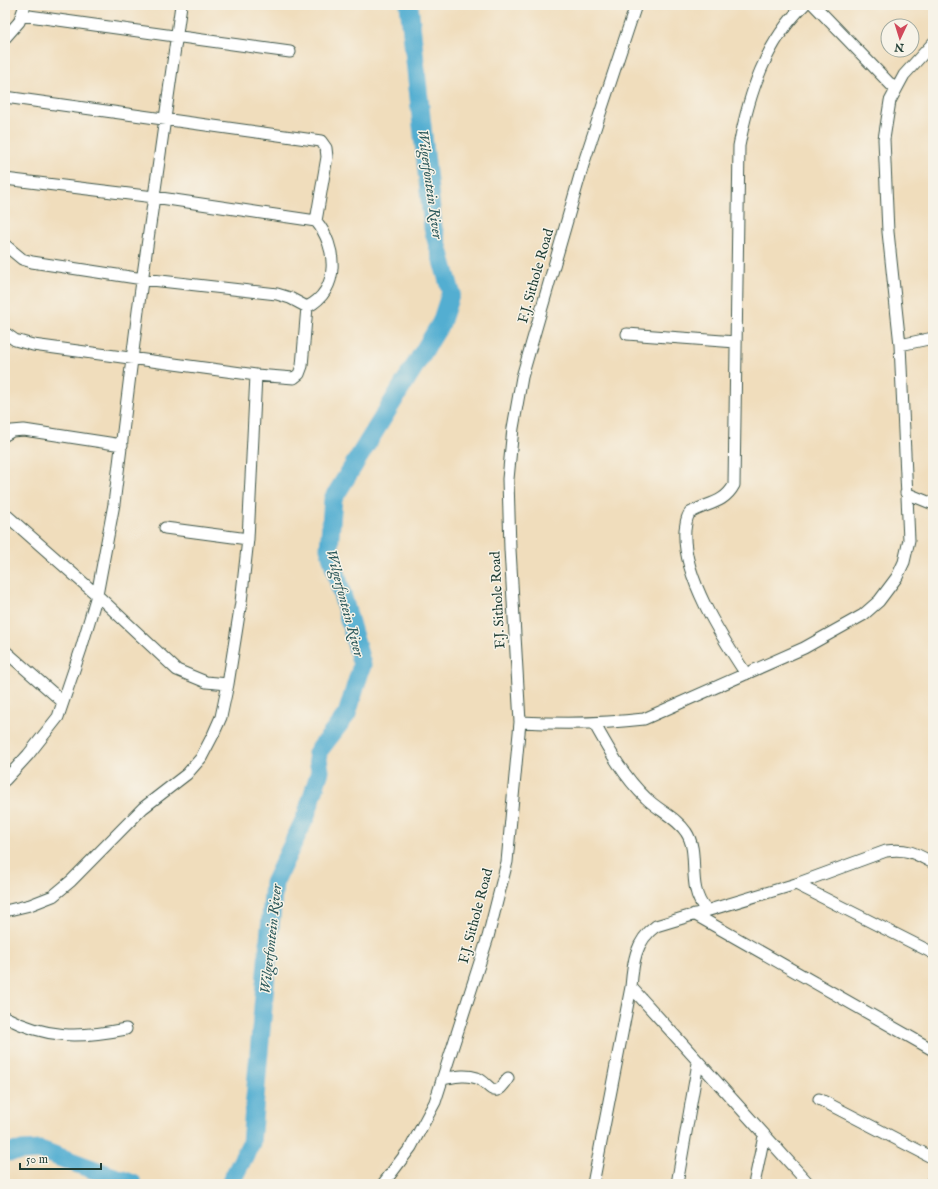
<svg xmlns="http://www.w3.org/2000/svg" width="938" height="1189" viewBox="0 0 938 1189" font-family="'IM FELL English',serif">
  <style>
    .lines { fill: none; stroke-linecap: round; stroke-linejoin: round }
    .river { stroke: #53aed1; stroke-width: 19 }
    .minor-casing { stroke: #3e5548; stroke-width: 13 }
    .minor { stroke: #fff; stroke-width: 11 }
    .labels { text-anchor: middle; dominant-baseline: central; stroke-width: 3; stroke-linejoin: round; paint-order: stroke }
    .street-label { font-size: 14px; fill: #1f3d34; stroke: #f7f3e8 }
    .water-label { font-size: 15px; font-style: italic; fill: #2c595b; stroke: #f7f3e8 }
  </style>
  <rect width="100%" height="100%" fill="#f7f3e8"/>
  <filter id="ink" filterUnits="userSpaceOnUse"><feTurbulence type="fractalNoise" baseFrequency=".025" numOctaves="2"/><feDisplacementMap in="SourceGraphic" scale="8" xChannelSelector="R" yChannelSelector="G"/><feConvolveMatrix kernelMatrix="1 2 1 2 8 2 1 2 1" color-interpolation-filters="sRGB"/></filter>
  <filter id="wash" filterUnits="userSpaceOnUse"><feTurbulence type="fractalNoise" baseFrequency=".012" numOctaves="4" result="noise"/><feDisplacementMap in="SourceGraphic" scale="16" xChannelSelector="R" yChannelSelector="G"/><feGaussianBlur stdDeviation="0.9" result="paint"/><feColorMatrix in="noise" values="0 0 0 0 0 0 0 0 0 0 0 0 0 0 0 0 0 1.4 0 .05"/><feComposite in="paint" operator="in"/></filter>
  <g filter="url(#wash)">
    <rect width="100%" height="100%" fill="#f0ddbc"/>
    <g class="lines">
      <path class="river" d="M 5,1152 L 40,1150 L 133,1184
        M 230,1184 L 251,1143 L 274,883 L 306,816 L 320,771 L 317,753 L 347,714 L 362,665 L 329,548 L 333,499 L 441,323 L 451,292 L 433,228 L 409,5"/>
    </g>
  </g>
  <g filter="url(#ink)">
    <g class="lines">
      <g class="minor-casing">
        <path id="minor" d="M 814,5 L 896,90
          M 22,15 L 290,52
          M 5,38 L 19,22 L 25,5
          M 5,97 L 321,141 L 326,148 L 327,157 L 316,221 C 337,246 341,290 307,307 L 302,366 L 299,374 L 294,378 L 256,375 L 33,345 L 15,340 L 5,333
          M 5,179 L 154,197 L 316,221
          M 5,245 L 22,259 L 32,262 L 143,279 L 277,294 L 290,298 L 307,307
          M 627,334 L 736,342
          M 900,345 L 933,338
          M 5,435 L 12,431 L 24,430 L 122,445
          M 906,493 L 933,504
          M 5,514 L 97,595 L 177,670 L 206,682 L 228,684
          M 165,528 L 248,539
          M 5,651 L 63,702
          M 746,674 C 721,636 682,576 685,530 C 686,524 686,517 690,513 C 706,503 724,504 734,485 L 739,146 C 749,94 765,43 804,5
          M 520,722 C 562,724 603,724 644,719 L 804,648 L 863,615 L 879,601 L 897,577 L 904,562 L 909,540 L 900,345 L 888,232 L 884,139 L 890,101 L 904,75 L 933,43
          M 594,723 C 609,750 624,777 646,798 C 658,810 677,818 686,832 C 701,854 685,886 706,910
          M 5,780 L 28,755 L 58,717 L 81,649 L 97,595 L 114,504 L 139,303 L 181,5
          M 796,884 L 933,953
          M 5,911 L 30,905 L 53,896 L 71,881 L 143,808 L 187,774 L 201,758 L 213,735 L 221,717 L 228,684 L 241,602 L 248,539 L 256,375
          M 694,914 L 933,1050
          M 631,987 C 633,963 635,941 656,926 L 796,884 L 886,851 C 907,848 915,853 933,863
          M 5,1017 C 47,1039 80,1038 126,1029
          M 442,1079 C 454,1077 465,1074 477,1078 C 490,1083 494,1103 508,1078
          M 819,1099 L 933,1158
          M 383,1184 L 411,1147 L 435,1102 L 488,937 L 507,862 L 520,722 L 510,549 L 508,479 L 513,428 L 522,377 L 583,165 L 636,5
          M 593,1184 L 631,987 L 809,1184
          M 677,1184 L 698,1063
          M 754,1184 L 764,1136
          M 931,1184 L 933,1180"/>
      </g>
      <use href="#minor" class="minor"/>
    </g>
  </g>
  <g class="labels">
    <g class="street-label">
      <text transform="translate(536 276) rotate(-74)">F.J. Sithole Road</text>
      <text transform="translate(498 600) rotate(-93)">F.J. Sithole Road</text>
      <text transform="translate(476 916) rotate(-75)">F.J. Sithole Road</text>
    </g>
    <g class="water-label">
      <text transform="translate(430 184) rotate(82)">Wilgerfontein River</text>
      <text transform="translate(345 603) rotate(75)">Wilgerfontein River</text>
      <text transform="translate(271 939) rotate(-84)">Wilgerfontein River</text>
    </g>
  </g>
  <rect width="938" height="1189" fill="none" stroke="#f7f3e8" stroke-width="20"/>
  <g transform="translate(900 38) rotate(184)"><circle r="19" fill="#f7f3e8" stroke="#a1aaa0"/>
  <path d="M0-3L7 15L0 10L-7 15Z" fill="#d1495b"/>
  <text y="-6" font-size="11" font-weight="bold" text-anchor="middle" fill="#1f3d34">N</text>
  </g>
  <path d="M20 1163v6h81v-6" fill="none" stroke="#1f3d34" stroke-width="2"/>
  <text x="26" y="1163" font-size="12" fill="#1f3d34" stroke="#f7f3e8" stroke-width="3" paint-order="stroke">50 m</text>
</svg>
